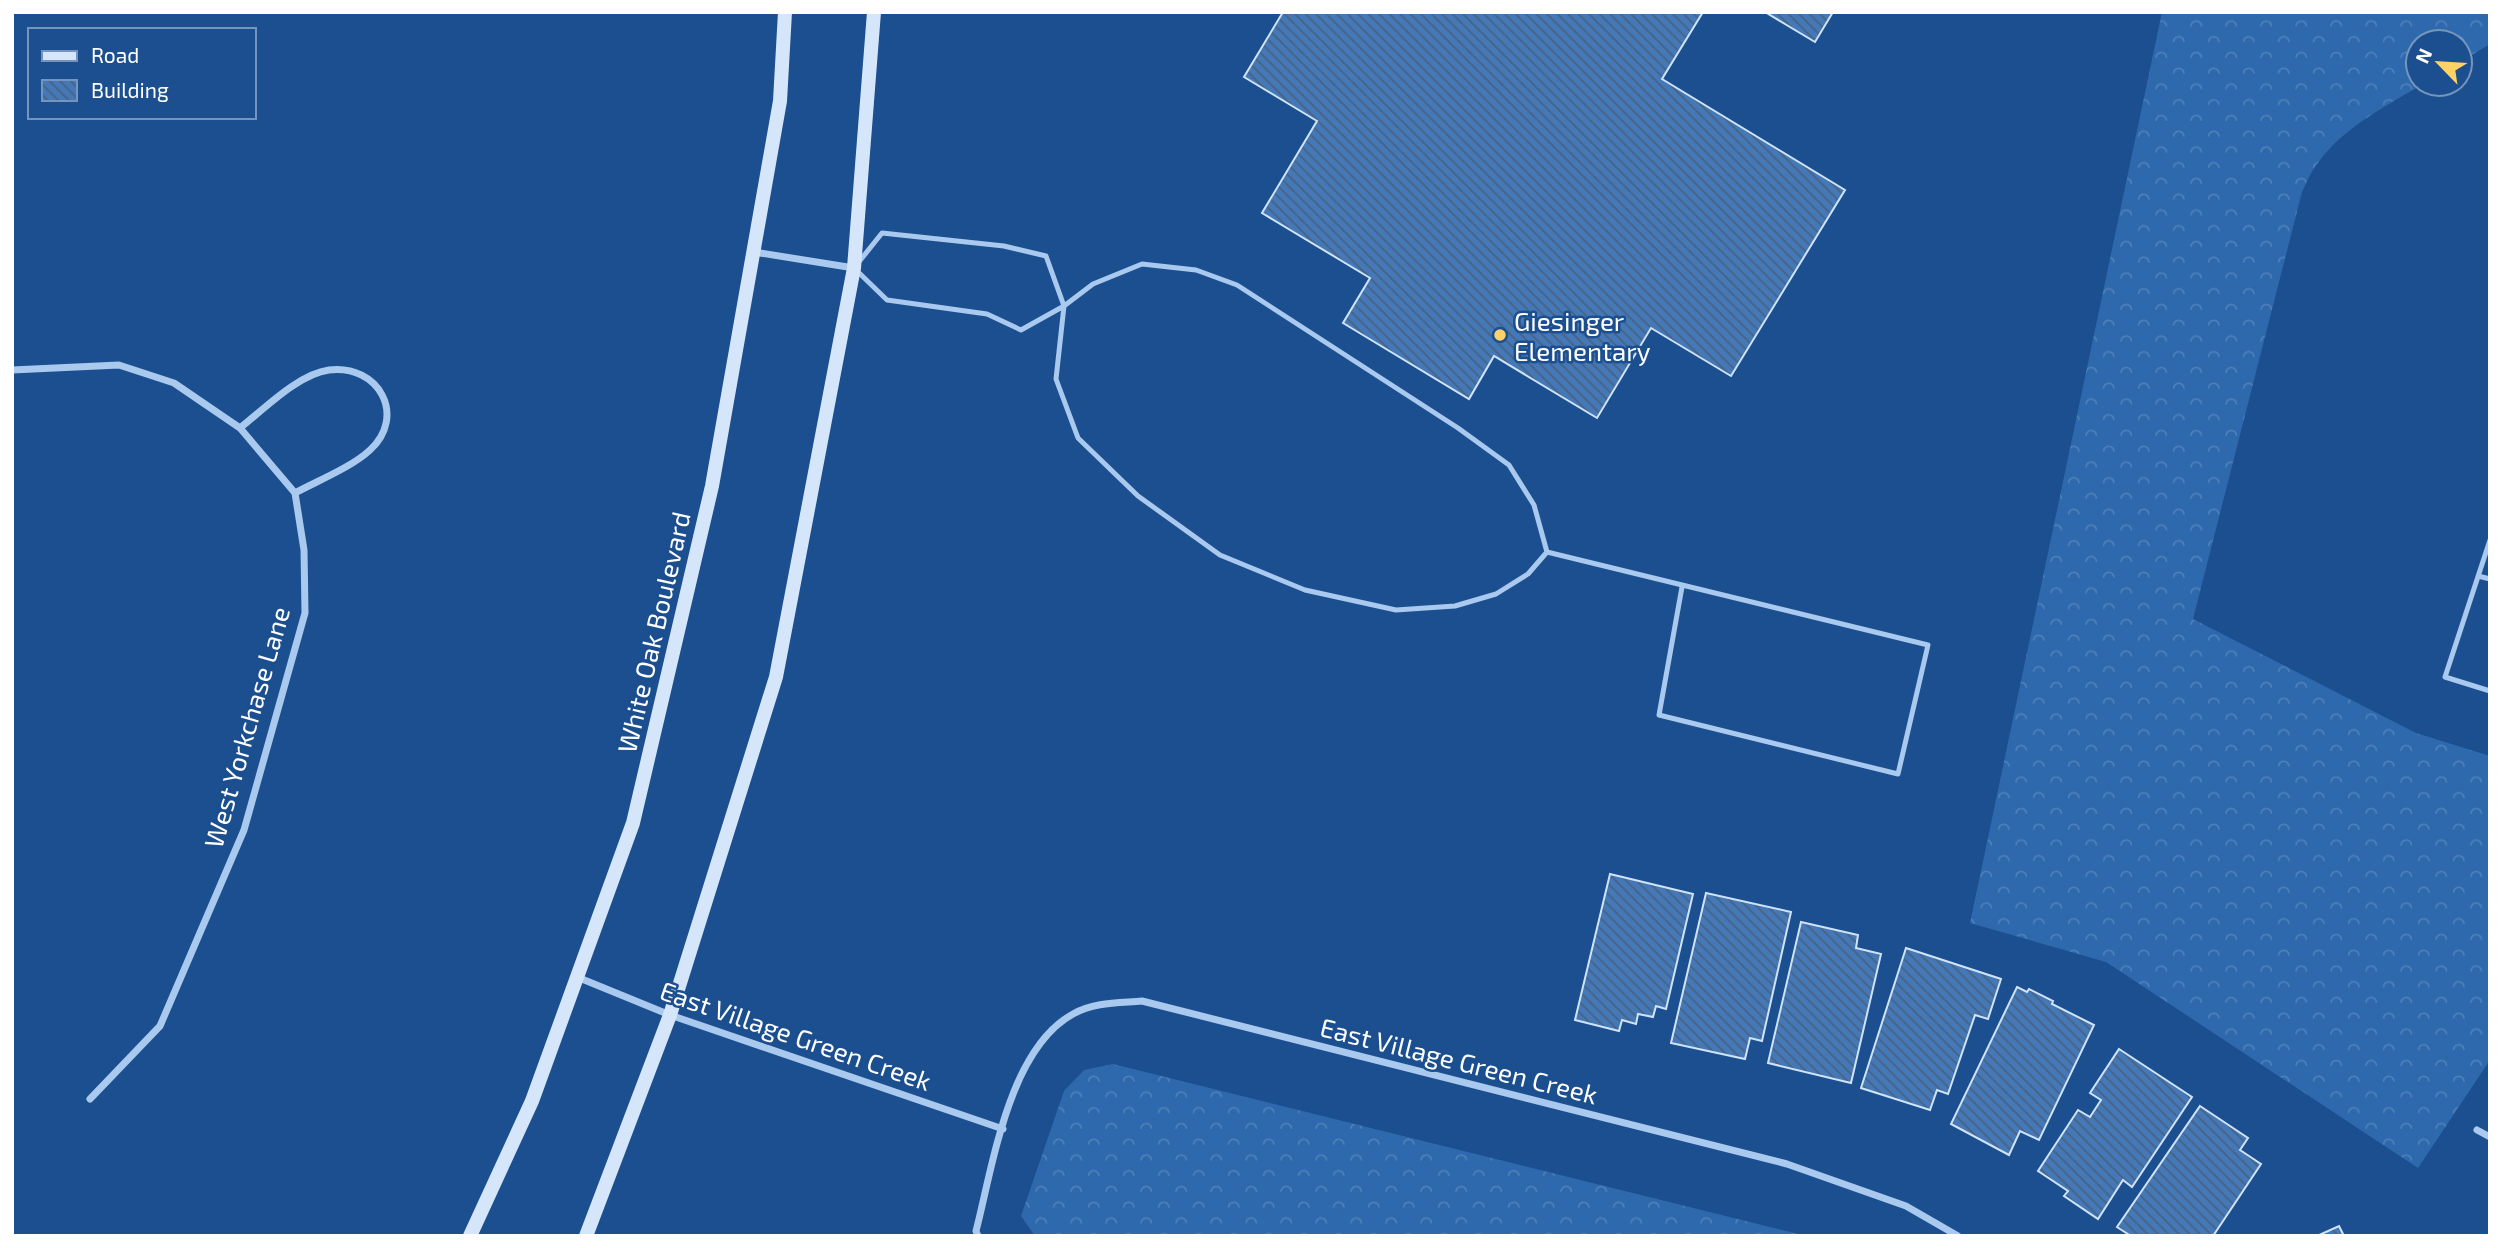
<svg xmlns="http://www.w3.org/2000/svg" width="2502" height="1248" viewBox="0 0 2502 1248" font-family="'Exo 2',sans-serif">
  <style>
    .forest { fill: url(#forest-crowns) }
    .building { fill: url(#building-back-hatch); stroke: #cfe3fa; stroke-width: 2 }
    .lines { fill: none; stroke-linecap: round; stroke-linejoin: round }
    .lane { stroke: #a9c9ee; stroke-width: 5 }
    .street { stroke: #a9c9ee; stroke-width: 7 }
    .secondary { stroke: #d6e6fa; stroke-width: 14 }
    .poi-dot { fill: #ffd166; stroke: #1b4f8f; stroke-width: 2.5 }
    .labels { text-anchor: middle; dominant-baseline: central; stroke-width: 5; stroke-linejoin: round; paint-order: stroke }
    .poi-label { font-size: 26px; fill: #fff; stroke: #1b4f8f; text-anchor: start }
    .street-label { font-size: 26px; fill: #fff; stroke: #1b4f8f }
  </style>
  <defs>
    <pattern id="forest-crowns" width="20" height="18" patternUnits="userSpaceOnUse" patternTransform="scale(1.75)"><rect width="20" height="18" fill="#2e69ad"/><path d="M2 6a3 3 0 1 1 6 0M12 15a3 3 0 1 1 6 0" fill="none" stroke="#4d80b9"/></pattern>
    <pattern id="building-back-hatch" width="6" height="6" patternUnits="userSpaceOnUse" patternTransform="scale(1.75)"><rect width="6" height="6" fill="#4478b7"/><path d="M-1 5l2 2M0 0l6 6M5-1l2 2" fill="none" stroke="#486282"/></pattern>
  </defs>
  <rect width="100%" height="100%" fill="#1b4f8f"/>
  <path class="forest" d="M 2162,12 L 2490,12 L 2490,44 L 2460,62 L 2460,42 L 2418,42 L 2418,84 L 2423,84 C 2388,105 2342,128 2318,163 C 2311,171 2307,182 2302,192 L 2193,619 L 2416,733 L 2490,756 L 2490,1060 L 2418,1168 L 2106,962 L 1970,923 Z
    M 1113,1064 L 1806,1236 L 1035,1236 L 1021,1216 L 1064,1091 L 1084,1070 Z"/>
  <path class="building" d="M 1283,12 L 1703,12 L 1662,79 L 1845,190 L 1731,376 L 1651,328 L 1597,418 L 1494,356 L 1469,399 L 1343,323 L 1370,278 L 1262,213 L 1317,121 L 1244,77 Z
    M 1765,12 L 1833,12 L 1815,42 Z
    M 1610,874 L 1693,894 L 1666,1009 L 1656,1006 L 1653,1017 L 1638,1014 L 1636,1024 L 1622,1020 L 1619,1031 L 1575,1020 Z
    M 1706,893 L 1791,912 L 1762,1041 L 1750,1038 L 1745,1059 L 1671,1043 Z
    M 1801,922 L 1858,935 L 1856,948 L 1881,954 L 1851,1083 L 1768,1063 Z
    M 1906,948 L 2001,979 L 1988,1019 L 1975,1015 L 1948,1094 L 1937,1090 L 1930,1110 L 1861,1088 Z
    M 2017,987 L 2027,992 L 2029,989 L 2053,1001 L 2052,1004 L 2094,1025 L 2039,1140 L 2020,1131 L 2009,1155 L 1951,1124 Z
    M 2119,1049 L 2192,1097 L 2132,1187 L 2123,1180 L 2098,1219 L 2064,1196 L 2068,1191 L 2038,1171 L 2078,1110 L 2090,1117 L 2101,1100 L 2090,1093 Z
    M 2200,1106 L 2248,1138 L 2240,1150 L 2261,1164 L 2213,1236 L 2131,1236 L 2117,1227 Z
    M 2339,1226 L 2344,1236 L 2317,1236 Z"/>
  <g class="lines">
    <path class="lane" d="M 882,233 L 1004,246 L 1046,256 L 1064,306 L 1021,330 L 987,314 L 887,300 L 854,268 Z
      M 1142,264 L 1196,270 L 1237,285 L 1458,428 L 1509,465 L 1534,505 L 1547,552 L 1528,574 L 1496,594 L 1455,606 L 1396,610 L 1305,590 L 1220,555 L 1138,496 L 1078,438 L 1056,379 L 1064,306 L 1093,284 Z
      M 2490,540 L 2445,677 L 2490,691
      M 1547,552 L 1928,645 L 1898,774 L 1659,715 L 1682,587
      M 2478,576 L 2490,579"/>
    <path class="street" d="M 754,252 L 854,268
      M 12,370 L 119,365 L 174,383 L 240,428 L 295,493 L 304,550 L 305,613 L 244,830 L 160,1026 L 90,1099
      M 240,428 C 263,410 298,374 329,370 C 379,364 407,416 370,450 C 352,467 317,481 295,493
      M 577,977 L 670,1015 L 1003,1129
      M 2477,1130 L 2490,1137
      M 978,1236 L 976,1231 C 993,1165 1009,1049 1073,1014 C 1094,1002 1119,1003 1142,1001 L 1787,1164 L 1906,1206 L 1958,1236"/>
    <path class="secondary" d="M 470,1236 L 532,1101 L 633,823 L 712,486 L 780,101 L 785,12
      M 586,1236 L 670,1015 L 776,677 L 854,268 L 874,12"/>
  </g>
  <circle class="poi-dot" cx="1500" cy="335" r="7"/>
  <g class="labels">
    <g class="poi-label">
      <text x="1514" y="320">Giesinger<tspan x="1514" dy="30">Elementary</tspan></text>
    </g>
    <g class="street-label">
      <text transform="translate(653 632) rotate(-77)">White Oak Boulevard</text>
      <text transform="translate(246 727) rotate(-74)">West Yorkchase Lane</text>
      <text transform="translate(796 1035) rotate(19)">East Village Green Creek</text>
      <text transform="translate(1459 1060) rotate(14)">East Village Green Creek</text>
    </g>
  </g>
  <rect width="2502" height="1248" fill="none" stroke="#ffffff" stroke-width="28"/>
  <rect x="28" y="28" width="228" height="91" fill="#1b4f8f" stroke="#7695bc" stroke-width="2"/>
  <rect x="42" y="51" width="35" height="10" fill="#d6e6fa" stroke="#7695bc" stroke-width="2"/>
  <text x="91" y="63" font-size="21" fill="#ffffff">Road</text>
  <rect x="42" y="80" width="35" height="21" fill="url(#building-back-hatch)" stroke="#7695bc" stroke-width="2"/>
  <text x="91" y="98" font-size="21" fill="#ffffff">Building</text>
  <g transform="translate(2439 63) rotate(295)"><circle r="33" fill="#1b4f8f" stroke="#7695bc" stroke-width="2"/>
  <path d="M0-5L12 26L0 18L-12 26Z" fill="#ffd166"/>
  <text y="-10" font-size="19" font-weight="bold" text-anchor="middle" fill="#ffffff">N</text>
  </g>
</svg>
